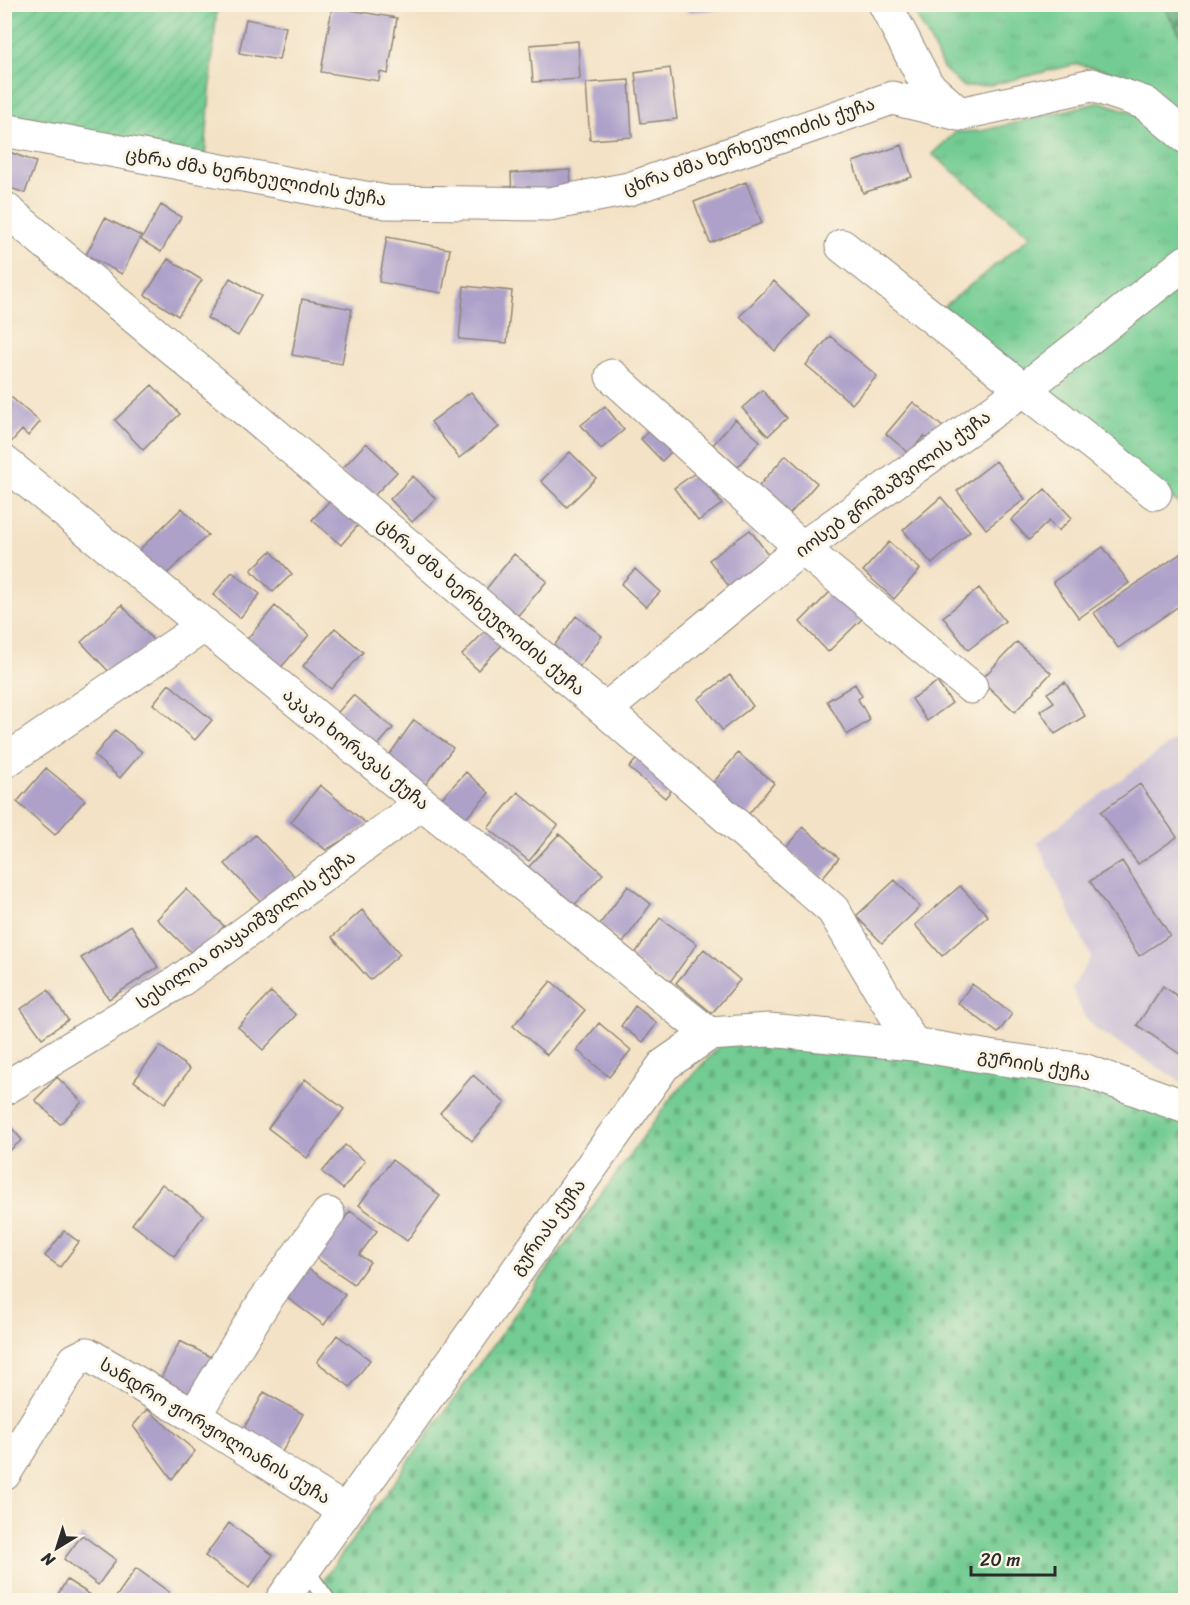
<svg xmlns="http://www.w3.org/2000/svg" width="1190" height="1605" viewBox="0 0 1190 1605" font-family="Sriracha,'Noto Sans Georgian',sans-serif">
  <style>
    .industrial { fill: #cabfd6 }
    .grass { fill: url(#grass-tufts); stroke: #4f7c5f; stroke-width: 1.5 }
    .forest { fill: url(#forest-firs); stroke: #446e54; stroke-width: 1.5 }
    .cemetery { fill: url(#cemetery-stones); stroke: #4f7c5f; stroke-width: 1.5 }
    .garden { fill: url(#garden-furrows); stroke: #4f7c5f; stroke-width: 1.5 }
    .building { fill: #ada1ca }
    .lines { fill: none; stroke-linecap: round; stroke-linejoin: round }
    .service-casing { stroke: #8f8678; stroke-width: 19 }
    .minor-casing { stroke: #8f8678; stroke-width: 35 }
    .tertiary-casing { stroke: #8f8678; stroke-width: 35 }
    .service { stroke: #fff; stroke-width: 16 }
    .minor { stroke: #fff; stroke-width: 33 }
    .tertiary { stroke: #fff; stroke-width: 33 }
    .labels { text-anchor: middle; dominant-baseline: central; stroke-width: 6; stroke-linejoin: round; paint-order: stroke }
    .street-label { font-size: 18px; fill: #2b2b2b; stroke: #fcf5e5 }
  </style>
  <defs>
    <pattern id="grass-tufts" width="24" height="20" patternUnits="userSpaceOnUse" patternTransform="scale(1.5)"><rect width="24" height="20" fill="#73cc93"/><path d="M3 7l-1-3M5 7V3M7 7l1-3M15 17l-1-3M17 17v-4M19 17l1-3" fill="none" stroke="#64af7f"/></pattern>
    <pattern id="forest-firs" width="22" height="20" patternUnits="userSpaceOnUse" patternTransform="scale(1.5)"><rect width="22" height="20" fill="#5eb07d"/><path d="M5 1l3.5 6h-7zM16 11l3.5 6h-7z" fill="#4e8f67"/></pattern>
    <pattern id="cemetery-stones" width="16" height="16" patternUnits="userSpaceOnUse" patternTransform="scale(1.5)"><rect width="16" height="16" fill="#73cc93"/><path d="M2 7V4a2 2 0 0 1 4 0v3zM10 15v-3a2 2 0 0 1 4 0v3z" fill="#64af7f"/></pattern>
    <pattern id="garden-furrows" width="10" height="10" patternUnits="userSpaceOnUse" patternTransform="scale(1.5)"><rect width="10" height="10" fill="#73cc93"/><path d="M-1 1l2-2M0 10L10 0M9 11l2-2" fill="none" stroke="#64af7f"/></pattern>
  </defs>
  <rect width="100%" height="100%" fill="#fcf5e5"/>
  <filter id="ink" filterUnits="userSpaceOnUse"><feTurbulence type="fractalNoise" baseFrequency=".0167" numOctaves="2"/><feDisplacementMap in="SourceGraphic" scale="12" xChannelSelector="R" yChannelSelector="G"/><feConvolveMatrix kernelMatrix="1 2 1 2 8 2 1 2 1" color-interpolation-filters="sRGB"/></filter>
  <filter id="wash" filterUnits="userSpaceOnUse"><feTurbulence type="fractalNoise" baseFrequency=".008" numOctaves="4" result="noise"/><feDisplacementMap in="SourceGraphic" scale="24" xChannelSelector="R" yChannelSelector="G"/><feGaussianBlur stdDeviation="1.35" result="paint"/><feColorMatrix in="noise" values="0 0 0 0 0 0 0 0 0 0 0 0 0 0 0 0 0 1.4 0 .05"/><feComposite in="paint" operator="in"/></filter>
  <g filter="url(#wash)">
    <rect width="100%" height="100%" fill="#f3e2c6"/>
    <path class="industrial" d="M 1185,732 L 1185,1084 L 1097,1030 L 1084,1016 L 1072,988 L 1091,957 L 1037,842 Z"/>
    <path class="grass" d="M 910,5 L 1163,5 L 1185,43 L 1185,116 L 1136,78 L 1077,64 L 991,85 L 963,87 L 943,68 L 930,40 Z
      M 1101,102 L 1131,112 L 1174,145 L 1185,158 L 1185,509 L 941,309 L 1031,236 L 932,154 L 956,132 L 981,131 Z"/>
    <path class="forest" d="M 1163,5 L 1185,5 L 1185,43 Z"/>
    <path class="cemetery" d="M 730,1035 L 888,1051 L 1044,1082 L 1152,1108 L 1185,1124 L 1185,1600 L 309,1600 L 671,1098 Z"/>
    <path class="garden" d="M 4,5 L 217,5 L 205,156 L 5,115 Z"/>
    <g id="blocks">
      <path class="building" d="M 686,4 L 739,4 L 739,8 L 687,12 Z
        M 332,7 L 397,18 L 388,74 L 380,72 L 379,81 L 321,72 Z
        M 246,19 L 286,27 L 279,60 L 239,53 Z
        M 578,41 L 580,79 L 533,82 L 530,45 Z
        M 670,68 L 677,119 L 641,123 L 635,73 Z
        M 629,80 L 632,137 L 590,140 L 586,83 Z
        M 902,145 L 912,177 L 863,193 L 853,162 Z
        M 4,150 L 36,162 L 25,193 L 4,186 Z
        M 570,170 L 572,197 L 512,200 L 511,173 Z
        M 746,182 L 762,223 L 710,243 L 694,202 Z
        M 161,205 L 181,217 L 161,252 L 141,240 Z
        M 105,218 L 141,236 L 122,274 L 86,255 Z
        M 387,237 L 450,249 L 442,293 L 379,282 Z
        M 168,259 L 202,280 L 178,316 L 145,295 Z
        M 230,278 L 261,296 L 238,336 L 207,318 Z
        M 774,281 L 809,316 L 775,351 L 740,316 Z
        M 464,286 L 512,291 L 507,343 L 459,339 Z
        M 302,299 L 352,309 L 342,364 L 292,355 Z
        M 830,336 L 877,376 L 852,404 L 806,365 Z
        M 152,385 L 180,414 L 143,450 L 115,420 Z
        M 762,390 L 787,418 L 768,436 L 742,408 Z
        M 4,391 L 40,422 L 28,436 L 22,430 L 4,450 Z
        M 471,392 L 499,427 L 459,458 L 431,422 Z
        M 913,402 L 944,428 L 931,443 L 924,436 L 909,453 L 886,434 Z
        M 605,406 L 624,430 L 601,449 L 581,425 Z
        M 735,419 L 760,441 L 738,467 L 713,445 Z
        M 658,422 L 679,444 L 662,461 L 641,439 Z
        M 366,443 L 397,472 L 370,500 L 340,471 Z
        M 570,452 L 596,478 L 567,507 L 541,481 Z
        M 786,455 L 817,483 L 789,515 L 757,488 Z
        M 996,461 L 1025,499 L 986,529 L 957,491 Z
        M 698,471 L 722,504 L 698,521 L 674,488 Z
        M 413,476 L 436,499 L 412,522 L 390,499 Z
        M 1045,489 L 1072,518 L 1058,531 L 1049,521 L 1029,540 L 1011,520 Z
        M 941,497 L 970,531 L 932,564 L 903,530 Z
        M 332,498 L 360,523 L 341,545 L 312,520 Z
        M 182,508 L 208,535 L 157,583 L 132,557 Z
        M 750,530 L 773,561 L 733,592 L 709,560 Z
        M 889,542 L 920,569 L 894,599 L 863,571 Z
        M 1103,547 L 1129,583 L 1079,618 L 1053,582 Z
        M 1186,550 L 1186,601 L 1118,648 L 1094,613 Z
        M 271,551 L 292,574 L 273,592 L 251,570 Z
        M 514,554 L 547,581 L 515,619 L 483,593 Z
        M 635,569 L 660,592 L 646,607 L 621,584 Z
        M 232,572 L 260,594 L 240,618 L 213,595 Z
        M 835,587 L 864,617 L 828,652 L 800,622 Z
        M 979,588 L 1005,621 L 968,650 L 943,617 Z
        M 122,605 L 153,640 L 114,677 L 81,642 Z
        M 275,606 L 309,635 L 277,672 L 244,643 Z
        M 576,616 L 602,636 L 577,670 L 551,650 Z
        M 335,628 L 363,652 L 331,689 L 303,666 Z
        M 487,629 L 503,644 L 478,670 L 462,655 Z
        M 1017,642 L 1051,673 L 1015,712 L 981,680 Z
        M 730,675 L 753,706 L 722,730 L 698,699 Z
        M 937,682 L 952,703 L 927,721 L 912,699 Z
        M 1065,682 L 1085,716 L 1055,734 L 1040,711 L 1054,702 L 1047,693 Z
        M 169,684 L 212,720 L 195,740 L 153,704 Z
        M 855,684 L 862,696 L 858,699 L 870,720 L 847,735 L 827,701 Z
        M 353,695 L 393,728 L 372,752 L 333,718 Z
        M 414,720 L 453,748 L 420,792 L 382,765 Z
        M 115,730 L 142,752 L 120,778 L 94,756 Z
        M 738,753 L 774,783 L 743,821 L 707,790 Z
        M 638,757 L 674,787 L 665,798 L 629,768 Z
        M 46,768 L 85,800 L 55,835 L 17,802 Z
        M 466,772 L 489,793 L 458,827 L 435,805 Z
        M 1140,784 L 1177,837 L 1138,864 L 1101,812 Z
        M 320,785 L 368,825 L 326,850 L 291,822 Z
        M 518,792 L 558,825 L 529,861 L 488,828 Z
        M 803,827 L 839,858 L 822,878 L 785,848 Z
        M 559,834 L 603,874 L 569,911 L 525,871 Z
        M 255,835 L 295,877 L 264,905 L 225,864 Z
        M 1122,861 L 1170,935 L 1139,956 L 1090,881 Z
        M 895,880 L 920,907 L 882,943 L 856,916 Z
        M 628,886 L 651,904 L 623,943 L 599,925 Z
        M 960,886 L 988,916 L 942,956 L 915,925 Z
        M 186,889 L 224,926 L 195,956 L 157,919 Z
        M 362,910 L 400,954 L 370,980 L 332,937 Z
        M 660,918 L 697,944 L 667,986 L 631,959 Z
        M 131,925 L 158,967 L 109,999 L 81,958 Z
        M 704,949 L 740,980 L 712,1013 L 676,983 Z
        M 551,981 L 585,1010 L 547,1055 L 513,1026 Z
        M 972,984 L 1012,1014 L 998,1033 L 958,1003 Z
        M 1163,986 L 1186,1002 L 1186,1058 L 1137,1025 Z
        M 48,990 L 68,1020 L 42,1038 L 21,1009 Z
        M 271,992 L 296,1015 L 263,1050 L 238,1027 Z
        M 635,1006 L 657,1023 L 643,1042 L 621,1026 Z
        M 599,1023 L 631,1050 L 609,1077 L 577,1050 Z
        M 160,1046 L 190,1069 L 165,1103 L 134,1081 Z
        M 473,1075 L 505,1103 L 472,1141 L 440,1113 Z
        M 57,1077 L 82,1102 L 60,1124 L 35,1100 Z
        M 305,1079 L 344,1109 L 307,1158 L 268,1128 Z
        M 4,1119 L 22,1140 L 4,1155 Z
        M 345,1145 L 365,1161 L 343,1189 L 322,1172 Z
        M 392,1160 L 440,1196 L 407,1241 L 359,1205 Z
        M 162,1184 L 204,1215 L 174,1256 L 132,1224 Z
        M 350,1211 L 377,1231 L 359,1255 L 370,1262 L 354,1284 L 316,1258 Z
        M 64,1231 L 79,1242 L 60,1267 L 45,1256 Z
        M 306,1267 L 345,1295 L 324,1325 L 285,1296 Z
        M 337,1335 L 370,1360 L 350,1387 L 317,1362 Z
        M 180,1341 L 217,1360 L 197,1399 L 160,1380 Z
        M 264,1392 L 303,1414 L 282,1452 L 243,1430 Z
        M 147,1409 L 195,1451 L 172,1479 L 133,1426 Z
        M 229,1523 L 273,1555 L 249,1588 L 205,1556 Z
        M 82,1535 L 116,1560 L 98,1585 L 64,1559 Z
        M 136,1568 L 169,1592 L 164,1600 L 122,1600 L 116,1597 Z
        M 67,1580 L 97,1599 L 96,1600 L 54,1600 Z"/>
    </g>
  </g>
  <g filter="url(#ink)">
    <use href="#blocks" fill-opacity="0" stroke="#8f8678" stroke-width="1.5"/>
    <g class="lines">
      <g class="service-casing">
        <path id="service" d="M 304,1568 L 327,1600"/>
      </g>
      <g class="minor-casing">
        <path id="minor" d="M 4,130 L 386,202 L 549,204 L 629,189 L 892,98 L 959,114
          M 4,208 L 605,710 L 833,910 L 913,1044
          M 842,246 L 1155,493
          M 612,376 L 802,548 L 971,687
          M 4,462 L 422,803 L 709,1034
          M 605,710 L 802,548 L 1023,390 L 1186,262
          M 4,762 L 205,625
          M 4,1089 L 178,982 L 422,803
          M 194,1416 L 264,1302 L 328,1214
          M 4,1474 L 75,1360 L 87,1354 L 194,1416 L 345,1511
          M 282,1600 L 664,1065 L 709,1034 L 769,1030 L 913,1044 L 989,1057 L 1083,1070 L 1186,1107"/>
      </g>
      <g class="tertiary-casing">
        <path id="tertiary" d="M 885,4 L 927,85 L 959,114 L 1092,85 L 1145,103 L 1186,137"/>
      </g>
      <use href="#service" class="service"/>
      <use href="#minor" class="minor"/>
      <use href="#tertiary" class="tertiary"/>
    </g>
  </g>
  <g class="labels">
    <g class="street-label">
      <text transform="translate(749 146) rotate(-19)">ცხრა ძმა ხერხეულიძის ქუჩა</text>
      <text transform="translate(256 177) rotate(10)">ცხრა ძმა ხერხეულიძის ქუჩა</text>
      <text transform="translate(893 484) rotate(-36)">იოსებ გრიშაშვილის ქუჩა</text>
      <text transform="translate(481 607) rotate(40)">ცხრა ძმა ხერხეულიძის ქუჩა</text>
      <text transform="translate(356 749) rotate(39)">აკაკი ხორავას ქუჩა</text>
      <text transform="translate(246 930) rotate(-35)">სესილია თაყაიშვილის ქუჩა</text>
      <text transform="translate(1034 1065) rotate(10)">გურიის ქუჩა</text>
      <text transform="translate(548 1227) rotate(-54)">გურიას ქუჩა</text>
      <text transform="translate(215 1431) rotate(31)">სანდრო ჟორჟოლიანის ქუჩა</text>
    </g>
  </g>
  <rect width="1190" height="1605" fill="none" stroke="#fcf5e5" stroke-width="24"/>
  <g transform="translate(57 1548) rotate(218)" stroke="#fcf5e5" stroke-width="4.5" paint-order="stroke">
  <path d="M0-4.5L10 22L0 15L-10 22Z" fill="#2b2b2b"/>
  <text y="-9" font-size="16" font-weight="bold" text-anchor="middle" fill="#2b2b2b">N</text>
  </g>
  <path d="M971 1566v9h84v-9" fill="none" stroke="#2b2b2b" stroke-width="3"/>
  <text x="980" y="1566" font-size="18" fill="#2b2b2b" stroke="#fcf5e5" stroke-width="4.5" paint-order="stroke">20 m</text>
</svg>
